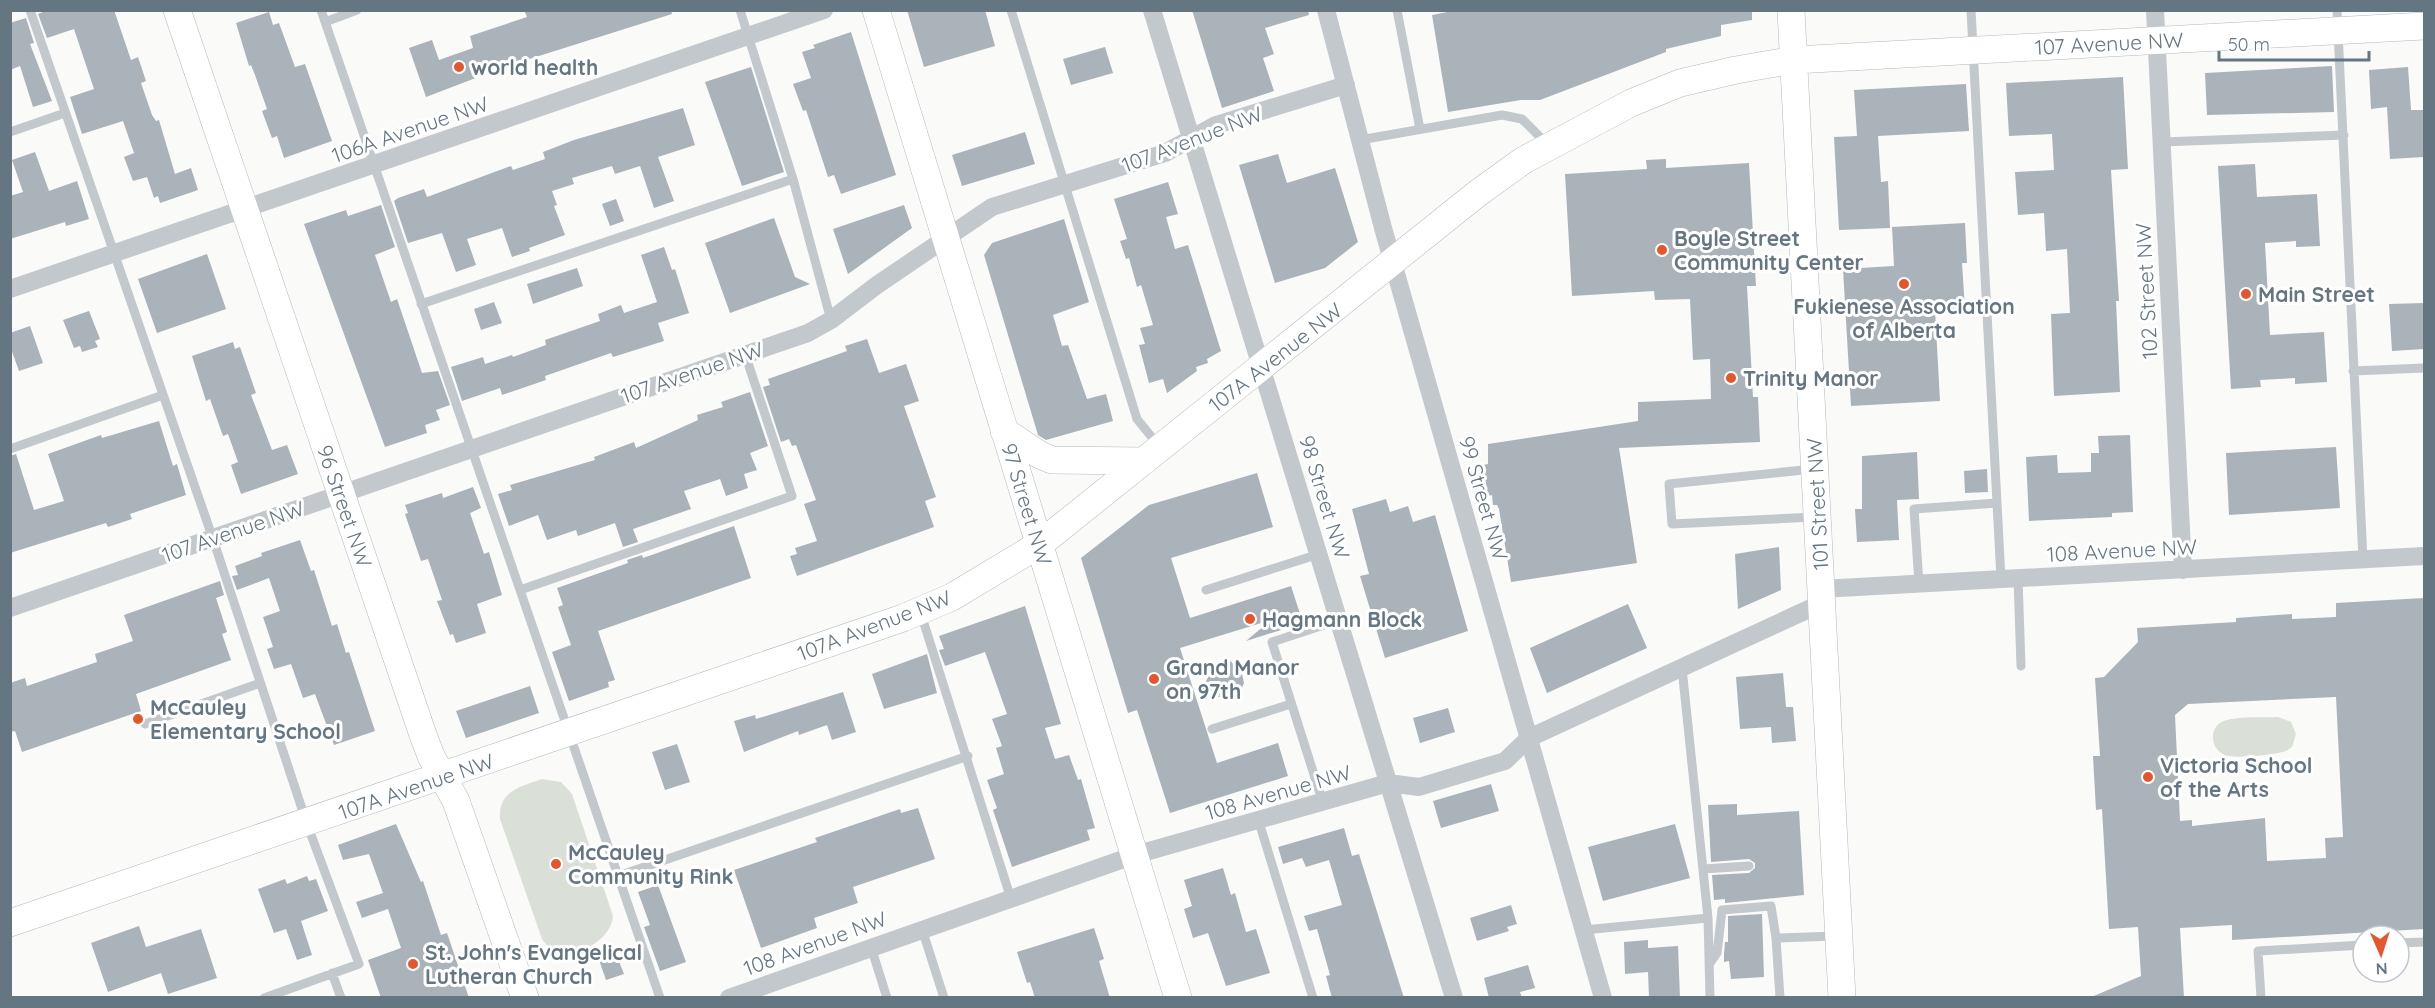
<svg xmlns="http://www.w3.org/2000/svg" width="2435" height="1008" viewBox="0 0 2435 1008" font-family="Quicksand,sans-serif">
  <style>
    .green { fill: #dadfd7 }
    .building { fill: #aab3b9; fill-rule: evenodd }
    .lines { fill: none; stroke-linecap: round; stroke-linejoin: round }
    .secondary-casing { stroke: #b3babf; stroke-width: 28 }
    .lane { stroke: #c3c8cc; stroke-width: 9 }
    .street { stroke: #c3c8cc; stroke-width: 18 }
    .secondary { stroke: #fff; stroke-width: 27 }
    .poi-dot { fill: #e4572e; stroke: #fff; stroke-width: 2 }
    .labels { text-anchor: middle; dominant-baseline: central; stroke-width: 6; stroke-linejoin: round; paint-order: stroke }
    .street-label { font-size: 21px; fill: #657683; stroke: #fff }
    .poi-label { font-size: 21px; font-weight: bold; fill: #657683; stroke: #fff; text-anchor: start }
  </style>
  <rect width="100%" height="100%" fill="#fafaf8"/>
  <path class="green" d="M 2278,717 L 2291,722 L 2296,734 L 2292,747 L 2286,751 C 2275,755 2236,759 2225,755 C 2209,749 2208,724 2227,720 C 2243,716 2262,718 2278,717 Z
    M 542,779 L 561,782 L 572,794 L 613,916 C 611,946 559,967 542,939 L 500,819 C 498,791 520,787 542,779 Z"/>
  <path class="building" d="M 48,10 L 114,10 L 131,60 L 138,57 L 146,81 L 141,83 L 152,115 L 156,121 L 159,120 L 175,174 L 191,168 L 198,190 L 160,203 L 158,196 L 154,198 L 147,177 L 133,181 L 124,157 L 134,153 L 123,121 L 82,134 L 70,97 L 94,89 L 74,29 L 47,38 L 38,14 Z
    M 524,10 L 671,10 L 672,14 L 507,66 L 426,97 L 409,48 L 432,40 L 439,60 L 473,48 L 470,36 L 527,17 Z
    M 907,10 L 985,10 L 995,46 L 924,67 Z
    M 1192,10 L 1308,10 L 1309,15 L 1265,28 L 1274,54 L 1263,58 L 1274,91 L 1222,108 Z
    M 1458,10 L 1752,10 L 1752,20 L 1721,25 L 1721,36 L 1666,49 L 1666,52 L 1540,100 L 1521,100 L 1448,112 L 1432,15 Z
    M 269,12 L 273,25 L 279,23 L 295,67 L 305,64 L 332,141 L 284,158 L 277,136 L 272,138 L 262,111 L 267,109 L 255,75 L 251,65 L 249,66 L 236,23 Z
    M 26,18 L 34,43 L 30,44 L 52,101 L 33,107 L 20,66 L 10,70 L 10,23 Z
    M 851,32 L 896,175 L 841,194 L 834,175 L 828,177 L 806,110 L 803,111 L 793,84 L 811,78 L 802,52 L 815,48 L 813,45 Z
    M 1105,47 L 1113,73 L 1071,85 L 1063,59 Z
    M 2332,66 L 2334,112 L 2207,115 L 2205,73 Z
    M 751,67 L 784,172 L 742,186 L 705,82 Z
    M 2408,67 L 2411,110 L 2424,110 L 2424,157 L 2390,159 L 2387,107 L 2371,109 L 2369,70 Z
    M 2123,77 L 2128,169 L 2111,170 L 2119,301 L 2116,301 L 2120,392 L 2054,396 L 2051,314 L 2070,313 L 2067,249 L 2046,251 L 2044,213 L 2018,215 L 2015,172 L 2054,170 L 2052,134 L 2009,136 L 2006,83 Z
    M 1966,84 L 1969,131 L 1878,136 L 1881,182 L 1888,181 L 1890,228 L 1839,230 L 1834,137 L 1857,136 L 1854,90 Z
    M 683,108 L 695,145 L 658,157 L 674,201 L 654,208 L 640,166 L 615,174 L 612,166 L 572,178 L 574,184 L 552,191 L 557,205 L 554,206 L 565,235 L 529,248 L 530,251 L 512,257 L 502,228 L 467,239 L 476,265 L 456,272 L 442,233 L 408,243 L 394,201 L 398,198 L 424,189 L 427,197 L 511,166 L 513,170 L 545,159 L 543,152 L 574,140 Z
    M 1025,132 L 1035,164 L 962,186 L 952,155 Z
    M 35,152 L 49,191 L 77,181 L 89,219 L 66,226 L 65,222 L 10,239 L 10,196 L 23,192 L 12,160 Z
    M 1278,154 L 1287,183 L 1335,168 L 1358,242 L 1325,268 L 1275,283 L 1239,165 Z
    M 1666,159 L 1666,168 L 1749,163 L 1756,286 L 1747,286 L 1753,397 L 1758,397 L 1760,442 L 1619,448 L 1637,563 L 1511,582 L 1499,509 L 1497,505 L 1493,505 L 1492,495 L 1488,496 L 1483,465 L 1488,464 L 1488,444 L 1638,421 L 1638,402 L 1711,399 L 1710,359 L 1693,360 L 1690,299 L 1655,300 L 1654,291 L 1572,296 L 1565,174 L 1647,169 L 1646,160 Z
    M 2255,164 L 2257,197 L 2317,194 L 2320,246 L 2296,247 L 2296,241 L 2265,243 L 2270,335 L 2324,332 L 2327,382 L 2295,384 L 2295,378 L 2260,380 L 2261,387 L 2231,389 L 2218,166 Z
    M 1168,182 L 1178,214 L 1166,217 L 1175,249 L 1188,245 L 1221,351 L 1207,359 L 1208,363 L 1196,367 L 1197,371 L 1167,393 L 1163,379 L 1149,383 L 1139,345 L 1145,344 L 1140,328 L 1153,325 L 1141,285 L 1137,287 L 1129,258 L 1126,259 L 1120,241 L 1127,239 L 1114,199 Z
    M 616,199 L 624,221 L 610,226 L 602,204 Z
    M 381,205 L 395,247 L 375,255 L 391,302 L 397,299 L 422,373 L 438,371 L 450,405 L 436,410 L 440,420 L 425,425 L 427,433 L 385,447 L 304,224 L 346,210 L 348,216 Z
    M 904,205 L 912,228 L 848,274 L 833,229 Z
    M 774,218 L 795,277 L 810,284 L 730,313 L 705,243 Z
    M 1064,219 L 1089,302 L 1053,315 L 1062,346 L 1068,345 L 1087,399 L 1106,394 L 1113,421 L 1046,440 L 1038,435 L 984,255 L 992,243 Z
    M 1965,223 L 1967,263 L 1962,263 L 1965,309 L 1935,310 L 1940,401 L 1851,406 L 1843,269 L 1894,266 L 1892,227 Z
    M 664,247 L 672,270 L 675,269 L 689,313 L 658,323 L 664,341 L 613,357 L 611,353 L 545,376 L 546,380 L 502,395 L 500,388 L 462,401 L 451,367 L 483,357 L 485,364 L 512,355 L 513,357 L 546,345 L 545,340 L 600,321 L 598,314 L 621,305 L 624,313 L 657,302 L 641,255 Z
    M 207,254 L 226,309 L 157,333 L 138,279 Z
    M 577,268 L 583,286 L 533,304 L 527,284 Z
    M 494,302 L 502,323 L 481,330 L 474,309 Z
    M 2424,303 L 2424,349 L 2392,351 L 2389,304 Z
    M 89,311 L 100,339 L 95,341 L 98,347 L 82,352 L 80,346 L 74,348 L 63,320 Z
    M 30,326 L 43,363 L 19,371 L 10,346 L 10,333 Z
    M 867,339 L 879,373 L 906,364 L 919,401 L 904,406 L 936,497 L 925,501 L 934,527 L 797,576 L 790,556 L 797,554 L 795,548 L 817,541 L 804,504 L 816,500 L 796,445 L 792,446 L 789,439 L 781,442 L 763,387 L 770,385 L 768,379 L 847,351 L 845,346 Z
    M 233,342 L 235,349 L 240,347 L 256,393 L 251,395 L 272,450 L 287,445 L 298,474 L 241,494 L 231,465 L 238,462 L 228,434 L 223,436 L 210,399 L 206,401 L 192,356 Z
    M 750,392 L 768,446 L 750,453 L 757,470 L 744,474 L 748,488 L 726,496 L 720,479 L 684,491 L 691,509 L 633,529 L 638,542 L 623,547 L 615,523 L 578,536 L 576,530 L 547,540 L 538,515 L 509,526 L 498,494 L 512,490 L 510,485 L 595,460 L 594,457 L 634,442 L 636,448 L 698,420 L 697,415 L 723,407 L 721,402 Z
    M 159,421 L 173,466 L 177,464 L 186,495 L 130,514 L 132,519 L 108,527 L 106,523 L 10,553 L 10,456 L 16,454 L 34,510 L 64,501 L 48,454 L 101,435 L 102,438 Z
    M 2130,435 L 2133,512 L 2112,513 L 2112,517 L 2029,521 L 2026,457 L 2057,455 L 2058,473 L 2091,472 L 2091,453 L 2099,453 L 2098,436 Z
    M 2336,447 L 2340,508 L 2229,515 L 2226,453 Z
    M 1917,452 L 1919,499 L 1897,500 L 1899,540 L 1857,542 L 1855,509 L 1862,509 L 1862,456 Z
    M 1987,469 L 1988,492 L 1965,493 L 1964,471 Z
    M 1257,473 L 1273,527 L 1171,558 L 1190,618 L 1291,586 L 1303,623 L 1246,641 L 1271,620 L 1180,648 L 1217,763 L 1278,743 L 1288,776 L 1170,813 L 1137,710 L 1128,713 L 1081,558 L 1149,505 Z
    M 473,487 L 481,508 L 470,513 L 484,554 L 489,552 L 502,595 L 477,604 L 486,633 L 456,643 L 453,634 L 450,635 L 437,601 L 442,600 L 428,559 L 421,561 L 405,514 L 408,513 L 405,505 L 442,493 L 443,498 Z
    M 1386,499 L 1390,512 L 1408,506 L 1413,522 L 1435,515 L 1468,631 L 1385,658 L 1360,576 L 1369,574 L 1352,509 Z
    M 734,526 L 751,578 L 598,631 L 615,680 L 608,682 L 609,687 L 569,701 L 552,652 L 571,645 L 558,607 L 563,605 L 557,588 L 628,563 L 627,560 L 642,555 L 643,558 Z
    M 300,540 L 311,571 L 314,570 L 332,626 L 337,624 L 346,653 L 349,652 L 375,731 L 334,745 L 315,694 L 303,698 L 291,664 L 274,669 L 267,649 L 273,647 L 263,617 L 280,611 L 269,578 L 237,590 L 232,576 L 238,575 L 235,566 L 262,556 L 261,553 Z
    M 1779,547 L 1781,590 L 1738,609 L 1735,554 Z
    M 220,581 L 224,595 L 216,598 L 227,632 L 222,634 L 231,660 L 136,694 L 141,711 L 22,752 L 15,731 L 10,732 L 10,683 L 25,678 L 27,686 L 97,662 L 95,654 L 133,641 L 124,615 Z
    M 2424,598 L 2424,929 L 2232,940 L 2232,925 L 2180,928 L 2184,998 L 2089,998 L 2141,976 L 2138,927 L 2109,929 L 2102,809 L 2096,810 L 2093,756 L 2100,756 L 2095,678 L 2104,677 L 2138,642 L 2137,628 L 2236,622 L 2236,618 L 2292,614 L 2292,619 L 2336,617 L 2336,603 ZM 2336,697 L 2343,837 L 2325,838 L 2326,858 L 2267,861 L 2265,818 L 2192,826 L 2192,820 L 2180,821 L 2175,715 L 2188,704 Z
    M 1628,604 L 1647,648 L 1547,693 L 1530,648 Z
    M 1025,606 L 1061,724 L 1045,728 L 1055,759 L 1069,755 L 1078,780 L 1081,779 L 1095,828 L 1087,830 L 1090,840 L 1012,867 L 993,810 L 997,808 L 987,780 L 1004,774 L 996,748 L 1002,746 L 992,719 L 1007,714 L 985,652 L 945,666 L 939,650 L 944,649 L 939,636 Z
    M 927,654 L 937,693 L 884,709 L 872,674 Z
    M 1227,657 L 1242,674 L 1244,683 L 1240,692 L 1227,699 L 1200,692 L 1212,670 Z
    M 1783,673 L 1786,707 L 1793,707 L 1796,741 L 1772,743 L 1771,727 L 1740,729 L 1736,677 Z
    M 530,686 L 539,713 L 466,738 L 456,711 Z
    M 843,692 L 856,732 L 832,740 L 827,725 L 799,735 L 798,731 L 744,752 L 734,721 L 755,715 L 756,719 Z
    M 1448,708 L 1455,732 L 1420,743 L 1413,718 Z
    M 677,744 L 690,782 L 665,790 L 652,752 Z
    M 1491,784 L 1499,811 L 1441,828 L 1433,801 Z
    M 1737,804 L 1737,815 L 1799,811 L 1804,895 L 1725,903 L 1725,899 L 1714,900 L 1712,875 L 1749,873 L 1755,868 L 1755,863 L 1749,859 L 1711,862 L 1708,805 Z
    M 918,808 L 935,859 L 853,887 L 858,903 L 814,918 L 817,928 L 761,948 L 734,870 L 817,842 L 815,838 L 900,809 L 901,813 Z
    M 396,824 L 421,882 L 423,881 L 441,935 L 447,933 L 469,998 L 381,998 L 368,960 L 401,948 L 388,909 L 362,918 L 356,902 L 383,893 L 369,854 L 343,860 L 338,845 Z
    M 1675,824 L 1690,878 L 1603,901 L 1588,847 Z
    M 1344,828 L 1352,856 L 1359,854 L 1404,998 L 1332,998 L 1326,976 L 1330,975 L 1317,929 L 1309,931 L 1304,916 L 1342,905 L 1329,860 L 1306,867 L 1302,858 L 1283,864 L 1278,847 Z
    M 1223,868 L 1231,895 L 1235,893 L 1246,932 L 1256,929 L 1270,973 L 1226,986 L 1208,933 L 1193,938 L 1184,909 L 1192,906 L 1184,880 Z
    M 307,876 L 309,881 L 316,879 L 328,911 L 301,921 L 312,955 L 297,960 L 286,929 L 274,933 L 258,889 L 285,879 L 287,884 Z
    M 658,885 L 686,962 L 660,971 L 644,927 L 650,925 L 638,892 Z
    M 1511,905 L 1517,924 L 1507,927 L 1509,931 L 1477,941 L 1470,918 Z
    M 1762,914 L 1764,977 L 1731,979 L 1729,961 L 1724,962 L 1724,954 L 1725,942 L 1728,942 L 1728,916 Z
    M 139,926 L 146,947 L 201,929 L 217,978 L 168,994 L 161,973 L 108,992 L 91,943 Z
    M 1094,928 L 1104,959 L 1099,961 L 1110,998 L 1035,998 L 1030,982 L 1027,983 L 1017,952 Z
    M 1648,940 L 1648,948 L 1678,946 L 1680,998 L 1649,998 L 1648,972 L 1625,974 L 1624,942 Z
    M 615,951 L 624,974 L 606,980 L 598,957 Z
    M 1528,965 L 1535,988 L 1520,992 L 1522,998 L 1489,998 L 1484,978 Z"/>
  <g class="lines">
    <g class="secondary-casing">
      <path id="secondary" d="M 177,10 L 422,732 L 431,756 L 456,801 L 525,998
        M 876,10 L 1178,998
        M 1791,10 L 1842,998
        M 1004,431 L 1040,455 L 1052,460 L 1144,461
        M 10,923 L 903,618 L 952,597 L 1040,544 L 1478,193 L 1524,160 L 1631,103 L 1680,83 L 1736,70 L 1794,60 L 2424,26"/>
    </g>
    <path class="lane" d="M 30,10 L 213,539 L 307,824 L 359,964 L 264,998
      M 321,10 L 660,998
      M 740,10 L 793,179 L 831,320
      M 1011,10 L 1137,419 L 1159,446
      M 1397,10 L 1420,129
      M 1971,10 L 2001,579
      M 2337,10 L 2363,560
      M 325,22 L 357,10
      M 10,132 L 65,113
      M 1360,140 L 1502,115 L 1522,119 L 1547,144
      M 2162,142 L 2344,135
      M 421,304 L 793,179
      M 2353,371 L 2424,368
      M 10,449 L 163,395
      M 1813,469 L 1669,484 L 1672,524 L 1815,517
      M 2018,579 L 2021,666
      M 1919,584 L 1914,509 L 1997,503
      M 520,590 L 792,496 L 745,354
      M 1206,590 L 1319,554
      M 921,614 L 1011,899
      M 1682,668 L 1708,918 L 1710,998
      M 145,724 L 260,683
      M 1212,729 L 1291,704
      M 1323,803 L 1272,642 L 1339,620
      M 1259,822 L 1313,998
      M 1703,869 L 1749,866
      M 618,876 L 968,756
      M 922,929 L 944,998
      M 1584,930 L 1708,918
      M 2399,943 L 2424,942
      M 871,947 L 887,998
      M 1710,963 L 1717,953 L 1722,910 L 1771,906 L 1776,938
      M 332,973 L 341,998
      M 1780,998 L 1776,938 L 1836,936
      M 2261,998 L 2258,951 L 2363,945"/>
    <path class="street" d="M 1152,10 L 1454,998
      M 1326,10 L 1383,228 L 1603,998
      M 2155,10 L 2183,570
      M 10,289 L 824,10
      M 1821,589 L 2424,556
      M 10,608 L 808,333 L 831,320 L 877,285 L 992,207 L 1165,153 L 1216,125 L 1346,85
      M 729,998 L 1135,855 L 1388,783 L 1419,787 L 1505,761 L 1529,738 L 1822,603"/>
    <use href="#secondary" class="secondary"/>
  </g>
  <g class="poi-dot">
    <circle cx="459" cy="67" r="6"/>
    <circle cx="1662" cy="250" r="6"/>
    <circle cx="1904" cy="284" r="6"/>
    <circle cx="2246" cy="294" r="6"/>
    <circle cx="1731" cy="378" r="6"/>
    <circle cx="1250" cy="619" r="6"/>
    <circle cx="1154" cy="679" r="6"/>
    <circle cx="138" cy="719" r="6"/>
    <circle cx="2148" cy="777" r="6"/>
    <circle cx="556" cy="864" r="6"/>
    <circle cx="413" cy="964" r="6"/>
  </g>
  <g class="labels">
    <g class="street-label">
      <text transform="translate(2109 43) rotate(-3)">107 Avenue NW</text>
      <text transform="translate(410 129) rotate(-19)">106A Avenue NW</text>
      <text transform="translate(1192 139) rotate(-21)">107 Avenue NW</text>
      <text transform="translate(2146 291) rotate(-93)">102 Street NW</text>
      <text transform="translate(1275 357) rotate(-38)">107A Avenue NW</text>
      <text transform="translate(692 372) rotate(-19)">107 Avenue NW</text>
      <text transform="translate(1325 497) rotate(73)">98 Street NW</text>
      <text transform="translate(1484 498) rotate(74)">99 Street NW</text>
      <text transform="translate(1027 504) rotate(73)">97 Street NW</text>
      <text transform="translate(1817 504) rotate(-93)">101 Street NW</text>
      <text transform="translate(345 506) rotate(71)">96 Street NW</text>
      <text transform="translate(233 531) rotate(-19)">107 Avenue NW</text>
      <text transform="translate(2122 550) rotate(-3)">108 Avenue NW</text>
      <text transform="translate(874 625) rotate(-21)">107A Avenue NW</text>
      <text transform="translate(416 786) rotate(-19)">107A Avenue NW</text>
      <text transform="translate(1278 792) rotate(-16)">108 Avenue NW</text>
      <text transform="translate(815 943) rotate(-20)">108 Avenue NW</text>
    </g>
    <g class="poi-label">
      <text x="471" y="67">world health</text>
      <text x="1674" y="238">Boyle Street<tspan x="1674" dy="24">Community Center</tspan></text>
      <text x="2258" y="294">Main Street</text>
      <text x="1904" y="306" text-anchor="middle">Fukienese Association<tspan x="1904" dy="24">of Alberta</tspan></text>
      <text x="1743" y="378">Trinity Manor</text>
      <text x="1262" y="619">Hagmann Block</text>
      <text x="1166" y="667">Grand Manor<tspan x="1166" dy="24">on 97th</tspan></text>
      <text x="150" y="707">McCauley<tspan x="150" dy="24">Elementary School</tspan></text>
      <text x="2160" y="765">Victoria School<tspan x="2160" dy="24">of the Arts</tspan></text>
      <text x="568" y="852">McCauley<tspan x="568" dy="24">Community Rink</tspan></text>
      <text x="425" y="952">St. John's Evangelical<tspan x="425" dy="24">Lutheran Church</tspan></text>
    </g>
  </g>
  <rect width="2435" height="1008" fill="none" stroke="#657683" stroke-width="24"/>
  <g transform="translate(2381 954) rotate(177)"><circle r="28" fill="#ffffff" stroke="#c1c8cd" stroke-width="1.5"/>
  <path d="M0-4.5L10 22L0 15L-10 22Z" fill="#e4572e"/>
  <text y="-9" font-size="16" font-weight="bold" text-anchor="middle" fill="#657683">N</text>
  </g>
  <path d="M2219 51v9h150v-9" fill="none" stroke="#657683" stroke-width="3"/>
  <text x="2228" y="51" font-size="18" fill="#657683" stroke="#ffffff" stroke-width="4.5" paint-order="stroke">50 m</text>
</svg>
